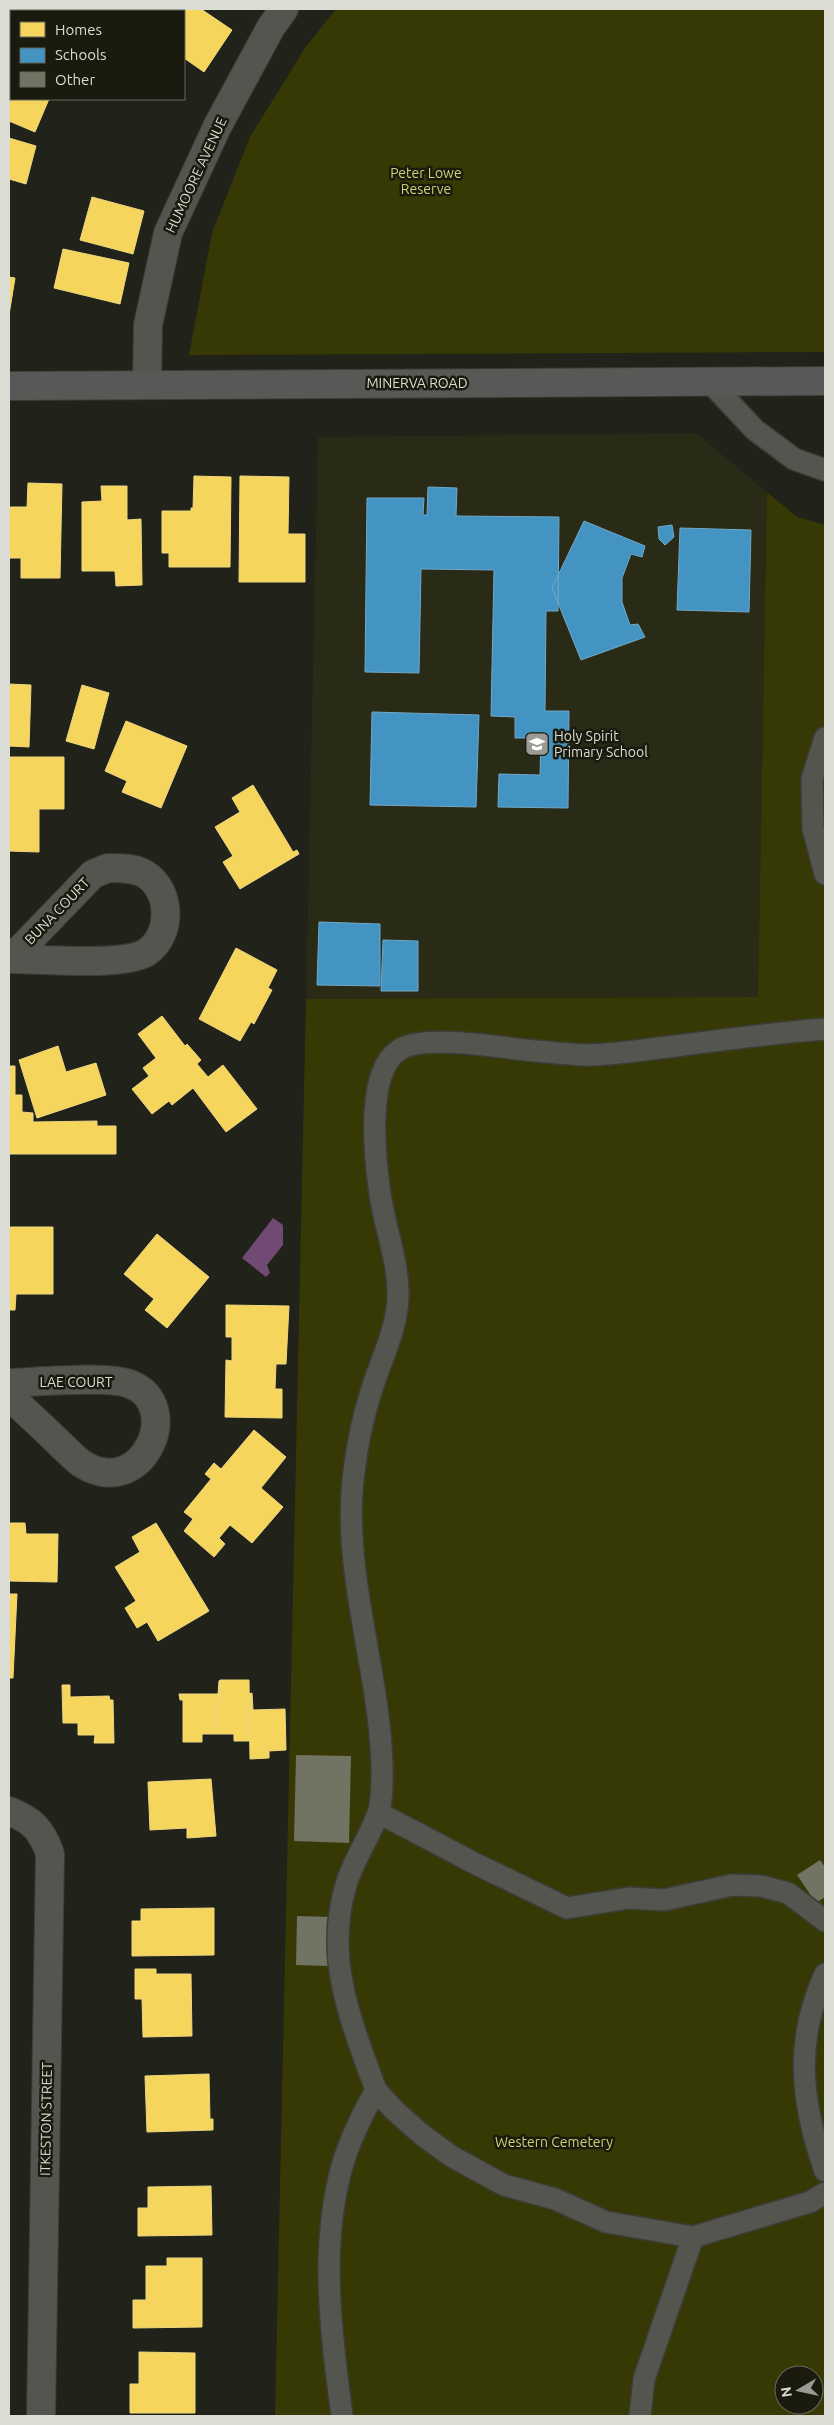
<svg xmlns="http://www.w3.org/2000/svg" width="834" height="2425" viewBox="0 0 834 2425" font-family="Ubuntu,sans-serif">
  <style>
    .built { fill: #292b17 }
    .green { fill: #373904; fill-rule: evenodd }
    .water { fill: #704a73 }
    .homes { fill: #f6d55c; stroke: #eed780 }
    .schools { fill: #4393c3; stroke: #71a9c8 }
    .building { fill: #717363 }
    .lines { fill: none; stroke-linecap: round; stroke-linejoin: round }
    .lane-casing { stroke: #3c3d37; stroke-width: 24 }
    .street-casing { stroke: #3c3d37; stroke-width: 30 }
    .secondary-casing { stroke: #3c3d37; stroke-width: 30 }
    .lane { stroke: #54554f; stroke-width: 21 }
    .street { stroke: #54554f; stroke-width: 28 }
    .secondary { stroke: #5a5856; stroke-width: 28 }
    .labels { text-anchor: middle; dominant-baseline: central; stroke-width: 5; stroke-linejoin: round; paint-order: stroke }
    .park-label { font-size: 14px; fill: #cbd476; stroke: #1a1b0e }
    .street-label { font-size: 14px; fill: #dbdcd3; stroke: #1a1b0e }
    .poi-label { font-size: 14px; fill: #dbdcd3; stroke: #1a1b0e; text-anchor: start }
  </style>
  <rect width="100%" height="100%" fill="#21221a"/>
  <path class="built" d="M 696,433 L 767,492 L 758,997 L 306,999 L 318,437 Z"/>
  <path class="green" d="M 336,9 L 825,9 L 825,352 L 189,355 L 212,233 L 250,137 L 305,48 Z
    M 767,492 L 797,517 L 825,525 L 825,2416 L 275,2416 L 306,999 L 758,997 ZM 784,2375 L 814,2375 L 814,2405 L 784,2405 Z"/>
  <path class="water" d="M 273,1218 L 283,1225 L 283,1245 L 267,1265 L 270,1273 L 266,1277 L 242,1258 Z"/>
  <path class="homes" d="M 32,9 L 93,9 L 97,11 L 36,11 Z
    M 180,9 L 201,9 L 232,30 L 204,72 L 184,58 L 184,11 L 178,11 Z
    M 9,30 L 11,31 L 11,99 L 49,99 L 35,132 L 9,121 Z
    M 9,138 L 36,146 L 26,184 L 9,179 Z
    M 92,197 L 144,211 L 133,254 L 80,240 Z
    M 63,249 L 129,263 L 120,304 L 54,288 Z
    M 9,277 L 15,278 L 9,315 Z
    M 194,476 L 231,477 L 230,567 L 169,567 L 169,553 L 162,553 L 162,511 L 191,511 L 191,508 L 193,508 Z
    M 240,476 L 289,477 L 288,534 L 305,534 L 305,582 L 239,582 Z
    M 28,483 L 62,484 L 60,578 L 21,578 L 21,558 L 9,558 L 9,507 L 27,507 Z
    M 101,486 L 127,486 L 127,520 L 141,519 L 142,585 L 116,586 L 115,571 L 82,571 L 82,502 L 102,501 Z
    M 9,684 L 31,685 L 29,747 L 9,746 Z
    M 82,685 L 109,693 L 94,749 L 66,741 Z
    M 126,721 L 187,746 L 161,808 L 122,792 L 127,781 L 105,771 Z
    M 9,757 L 64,757 L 64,809 L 39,809 L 39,852 L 9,851 Z
    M 253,785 L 293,852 L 297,850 L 299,854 L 240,889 L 223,862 L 233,856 L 215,827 L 240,812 L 232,798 Z
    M 236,948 L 277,970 L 268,988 L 272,990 L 254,1024 L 251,1022 L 240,1041 L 199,1019 Z
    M 162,1016 L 185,1046 L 187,1044 L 201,1060 L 197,1064 L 208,1077 L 223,1065 L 257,1109 L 226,1132 L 193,1088 L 172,1105 L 169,1101 L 152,1114 L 132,1089 L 149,1076 L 143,1068 L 156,1058 L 138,1034 Z
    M 58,1046 L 66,1072 L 96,1063 L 106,1095 L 37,1118 L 19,1060 Z
    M 9,1066 L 15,1066 L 15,1095 L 22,1095 L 22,1112 L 33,1113 L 33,1122 L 97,1121 L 97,1126 L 116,1126 L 116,1154 L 9,1154 Z
    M 9,1227 L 53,1227 L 53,1294 L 16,1294 L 15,1310 L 9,1310 Z
    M 157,1234 L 209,1277 L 167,1328 L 145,1310 L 154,1299 L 124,1274 Z
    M 226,1305 L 289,1306 L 286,1364 L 276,1364 L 275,1389 L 282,1389 L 282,1418 L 225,1417 L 226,1360 L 232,1361 L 232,1337 L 226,1337 Z
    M 254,1430 L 286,1457 L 261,1488 L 283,1507 L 252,1543 L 230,1525 L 219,1538 L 225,1544 L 214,1557 L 184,1531 L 193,1519 L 184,1512 L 211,1479 L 205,1474 L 214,1463 L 221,1469 Z
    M 9,1523 L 25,1523 L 26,1534 L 58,1534 L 57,1582 L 9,1581 Z
    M 156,1523 L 209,1611 L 158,1641 L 147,1622 L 137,1628 L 125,1608 L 136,1601 L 115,1567 L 140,1552 L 132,1537 Z
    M 9,1594 L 17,1594 L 13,1678 L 9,1678 Z
    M 220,1680 L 249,1680 L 250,1741 L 234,1741 L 234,1734 L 218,1734 L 218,1699 L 221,1699 Z
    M 220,1680 L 221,1699 L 218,1699 L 218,1734 L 202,1734 L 202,1742 L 183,1742 L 183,1700 L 180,1700 L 179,1694 L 218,1694 L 219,1681 Z
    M 62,1685 L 70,1685 L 70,1697 L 109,1696 L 110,1700 L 113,1700 L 114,1743 L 94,1743 L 95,1735 L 78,1735 L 78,1723 L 63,1723 Z
    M 252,1693 L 253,1710 L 285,1709 L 286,1750 L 269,1751 L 269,1758 L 250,1759 L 249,1694 Z
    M 211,1779 L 216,1836 L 187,1838 L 187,1828 L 150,1830 L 148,1782 Z
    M 214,1908 L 214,1955 L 132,1956 L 132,1921 L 141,1921 L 141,1909 Z
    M 135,1969 L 156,1969 L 156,1974 L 191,1974 L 192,2036 L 143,2037 L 142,1999 L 135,1999 Z
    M 209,2074 L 210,2119 L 213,2119 L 213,2130 L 147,2132 L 145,2076 Z
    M 211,2186 L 212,2235 L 138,2236 L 138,2208 L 148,2208 L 148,2187 Z
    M 167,2258 L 202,2258 L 202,2327 L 133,2328 L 133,2300 L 146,2300 L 146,2266 L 167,2266 Z
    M 139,2352 L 195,2353 L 195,2413 L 130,2413 L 130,2384 L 139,2384 Z"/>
  <path class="schools" d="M 428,487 L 457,488 L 456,516 L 559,517 L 558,611 L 546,611 L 545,711 L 569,711 L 568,808 L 498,807 L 499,774 L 540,775 L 541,738 L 515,738 L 515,717 L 491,716 L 494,570 L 421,569 L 419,673 L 365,672 L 367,498 L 424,498 L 423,515 L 427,515 Z
    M 584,521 L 645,546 L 642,557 L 631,554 L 622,578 L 622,602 L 630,625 L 638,624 L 645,637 L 581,660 L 552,588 Z
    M 672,525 L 674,537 L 665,545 L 659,539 L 658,527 Z
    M 680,528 L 751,530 L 749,612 L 677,610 Z
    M 372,712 L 479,715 L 476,807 L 370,805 Z
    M 319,922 L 380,924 L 380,986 L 317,985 Z
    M 383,940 L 418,941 L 418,991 L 381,991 Z"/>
  <path class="building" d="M 296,1755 L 351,1756 L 349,1843 L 294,1841 Z
    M 820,1860 L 825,1867 L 825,1897 L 816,1903 L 797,1875 Z
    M 297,1916 L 331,1917 L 329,1966 L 296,1965 Z"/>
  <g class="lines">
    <g class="lane-casing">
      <path id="lane" d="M 709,381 L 755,430 L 794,459 L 825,470
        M 825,738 L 812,779 L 813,828 L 825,874
        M 379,1813 L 476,1864 L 567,1908 L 629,1898 L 664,1900 L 732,1885 L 761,1886 L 788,1893 L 825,1921
        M 825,1974 C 794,2042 801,2102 825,2171
        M 376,2090 L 394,2110 L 421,2134 L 451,2156 L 504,2185 L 555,2199 L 606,2222 L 693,2237 L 644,2379 L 640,2416
        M 693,2237 L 810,2202 L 825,2193
        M 342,2416 C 331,2333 319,2245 343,2163 C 351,2137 363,2113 376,2090 C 351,2021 324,1959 346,1885 C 353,1861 368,1840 377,1816 C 383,1802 382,1780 382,1764 C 379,1669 343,1574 353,1480 C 357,1444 364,1410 376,1377 C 385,1351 397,1326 398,1297 C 399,1262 385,1229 380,1194 C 375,1159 365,1072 399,1050 C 421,1034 497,1047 525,1050 C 545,1052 565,1054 585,1055 C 613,1055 641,1050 668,1047 C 720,1040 773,1033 825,1029"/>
    </g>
    <g class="street-casing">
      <path id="street" d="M 147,385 L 148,325 L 168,233 L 217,127 L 271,27 L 284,9
        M 108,868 C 120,868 135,868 145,874 C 172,891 172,935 147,952 C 125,967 40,959 11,959 L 93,874 Z
        M 9,1383 C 36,1382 108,1375 130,1384 C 185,1405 143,1500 84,1465 C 76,1461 68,1451 61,1445 C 44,1428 26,1412 9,1396
        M 9,1811 C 32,1820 42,1830 50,1854 L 41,2416"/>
    </g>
    <g class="secondary-casing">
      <path id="secondary" d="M 9,386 L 825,381"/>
    </g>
    <use href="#lane" class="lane"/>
    <use href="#street" class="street"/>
    <use href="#secondary" class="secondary"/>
  </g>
  <defs>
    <g id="school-square" transform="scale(1.25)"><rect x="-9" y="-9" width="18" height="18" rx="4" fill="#9a9b92" stroke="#1a1b0e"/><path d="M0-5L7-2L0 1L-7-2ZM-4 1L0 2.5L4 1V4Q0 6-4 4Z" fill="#fff"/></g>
  </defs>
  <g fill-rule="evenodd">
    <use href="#school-square" x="537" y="744"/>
  </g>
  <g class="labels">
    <g class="park-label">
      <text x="426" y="173">Peter Lowe<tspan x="426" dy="16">Reserve</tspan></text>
      <text x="554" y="2142">Western Cemetery</text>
    </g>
    <g class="street-label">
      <text transform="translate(196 175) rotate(-65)">HUMOORE AVENUE</text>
      <text x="417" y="383">MINERVA ROAD</text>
      <text transform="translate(57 911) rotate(-46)">BUNA COURT</text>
      <text x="76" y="1382">LAE COURT</text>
      <text transform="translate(46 2119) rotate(-89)">ITKESTON STREET</text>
    </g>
    <g class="poi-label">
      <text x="554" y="736">Holy Spirit<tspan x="554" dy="16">Primary School</tspan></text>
    </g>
  </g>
  <rect width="834" height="2425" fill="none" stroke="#dbdcd3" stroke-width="20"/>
  <rect x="10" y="10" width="175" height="90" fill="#1a1b0e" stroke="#67685d"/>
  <rect x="20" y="22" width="25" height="15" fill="#f6d55c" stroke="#67685d"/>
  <text x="55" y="35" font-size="15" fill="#dbdcd3">Homes</text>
  <rect x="20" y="48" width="25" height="15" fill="#4393c3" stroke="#67685d"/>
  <text x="55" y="60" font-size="15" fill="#dbdcd3">Schools</text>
  <rect x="20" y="72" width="25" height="15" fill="#717363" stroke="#67685d"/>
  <text x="55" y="85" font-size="15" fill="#dbdcd3">Other</text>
  <g transform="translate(799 2390) rotate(261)"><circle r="24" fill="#1a1b0e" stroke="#67685d"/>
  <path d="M0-4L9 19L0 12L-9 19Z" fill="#9a9b92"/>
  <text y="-8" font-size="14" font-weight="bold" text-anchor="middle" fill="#dbdcd3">N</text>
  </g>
</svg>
